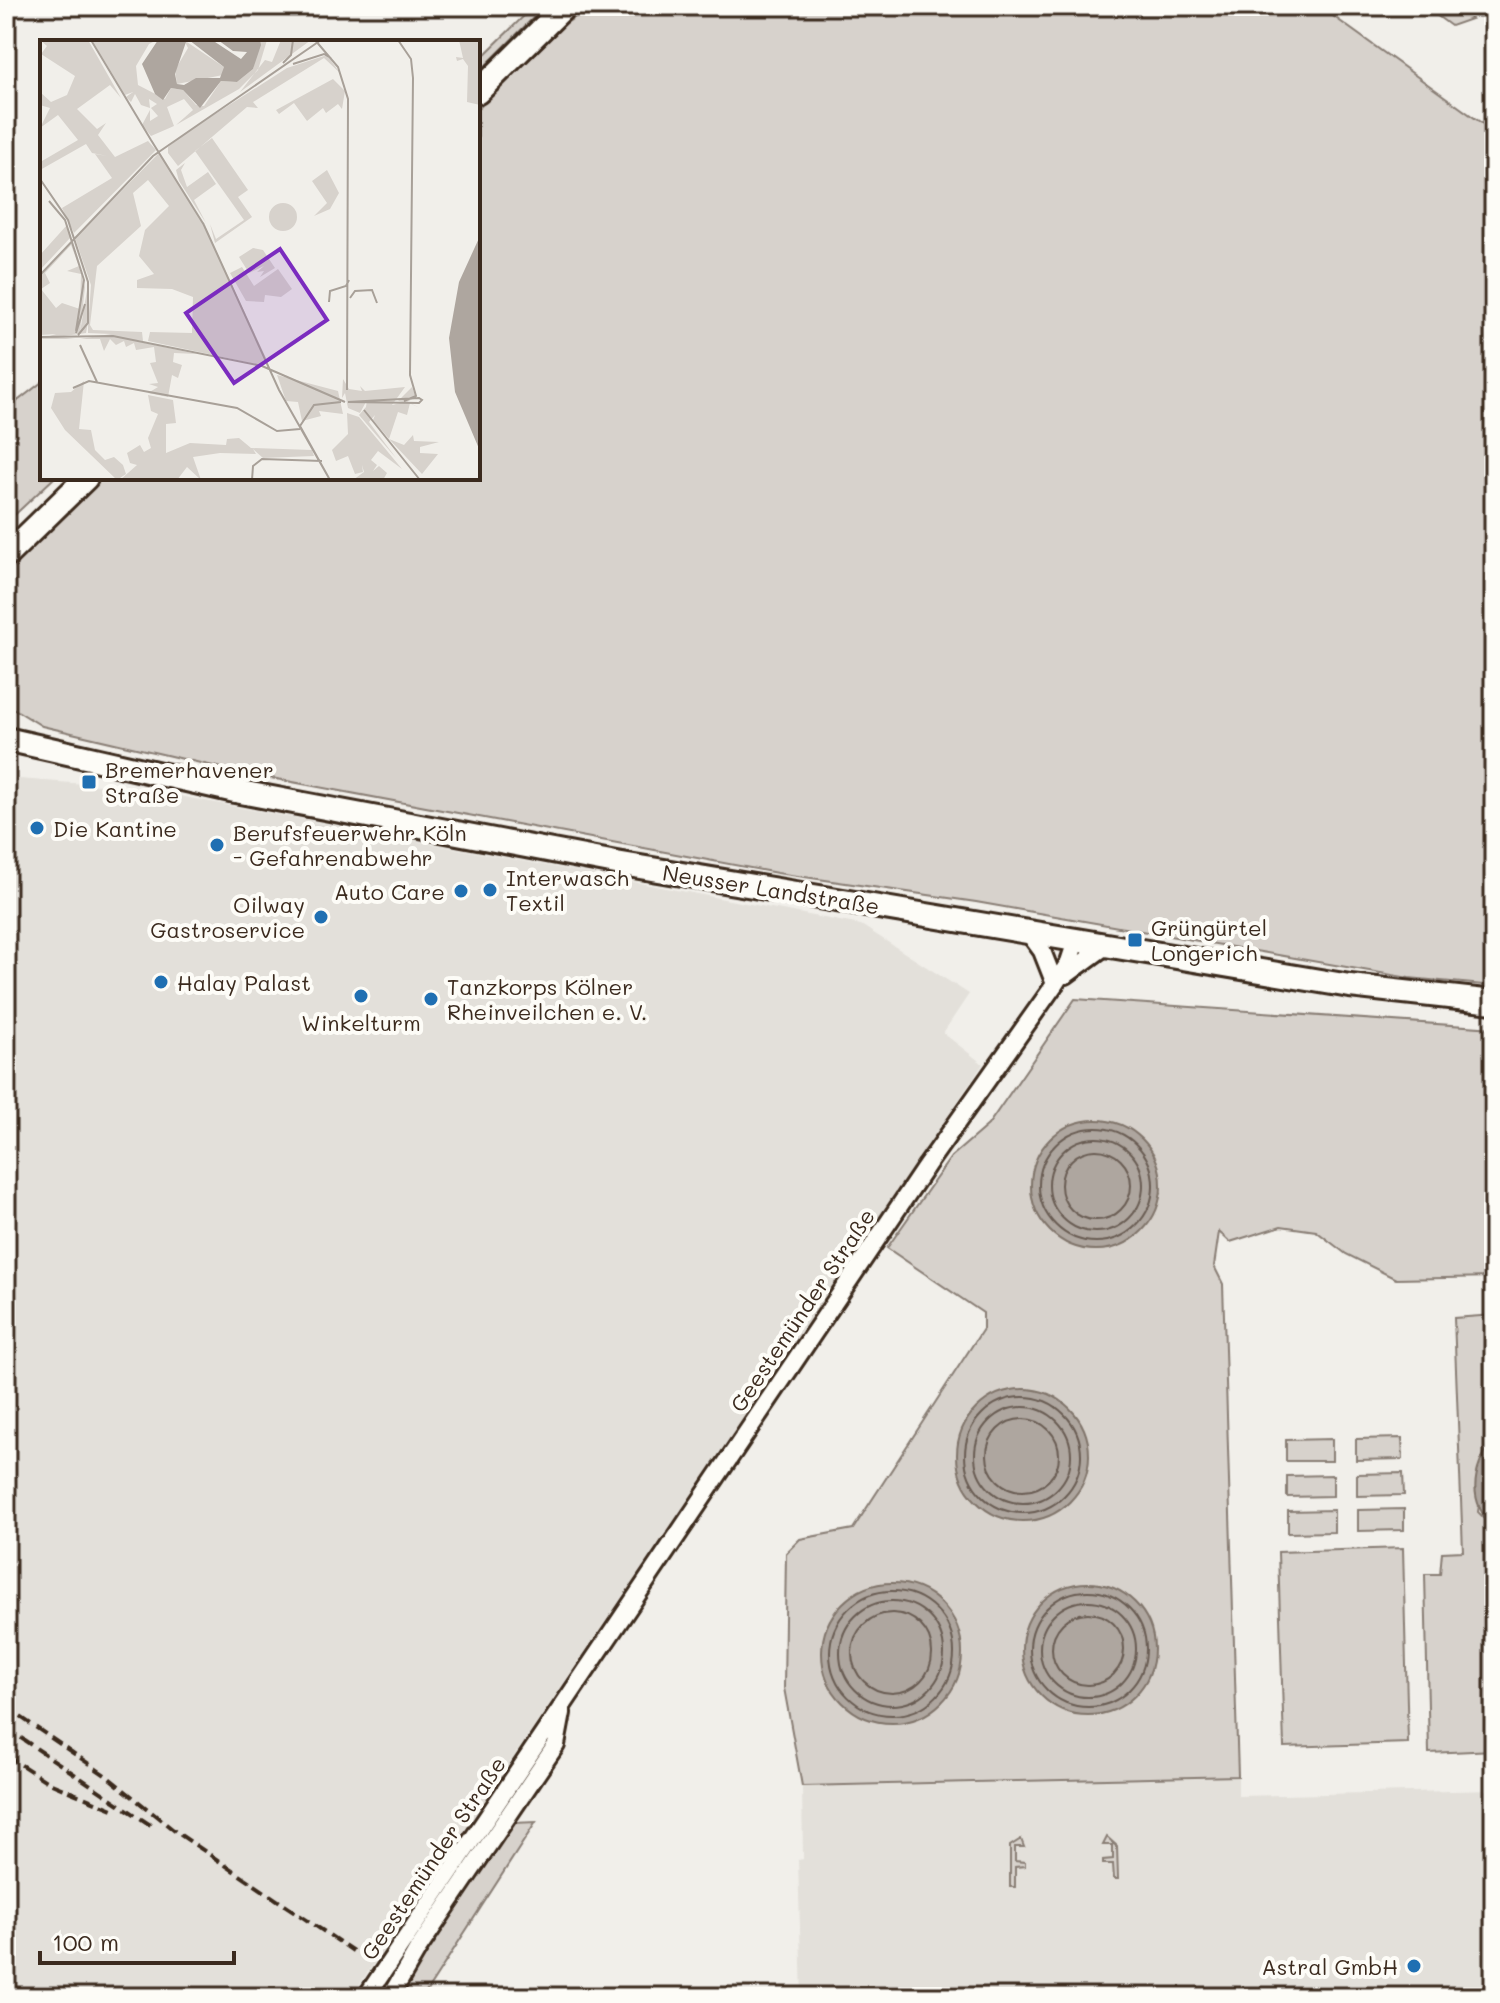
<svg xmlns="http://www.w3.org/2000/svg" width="1500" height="2003" viewBox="0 0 1500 2003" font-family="Mali,sans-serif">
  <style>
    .built { fill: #e3e0da }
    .green { fill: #d7d2cc; stroke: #897e75; stroke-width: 2; fill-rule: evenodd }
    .water { fill: #aea69f; stroke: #80746b; stroke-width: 2 }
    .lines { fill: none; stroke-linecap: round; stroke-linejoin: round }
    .shore { stroke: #695c52; stroke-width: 2 }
    .minor-casing { stroke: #3b2a1e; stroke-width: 22 }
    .major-casing { stroke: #3b2a1e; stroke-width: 28 }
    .minor { stroke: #fdfcf7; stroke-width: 16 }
    .major { stroke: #fdfcf7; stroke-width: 22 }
    .rail { stroke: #3b2a1e; stroke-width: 4; stroke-dasharray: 12 6; stroke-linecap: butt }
    .poi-dot { fill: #1f6fb2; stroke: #fdfcf7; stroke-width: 3 }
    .labels { text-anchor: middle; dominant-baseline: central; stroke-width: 8; stroke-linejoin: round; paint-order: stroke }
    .poi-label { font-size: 22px; fill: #3b2a1e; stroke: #fdfcf7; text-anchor: start }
    .street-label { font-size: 22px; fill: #3b2a1e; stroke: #fdfcf7 }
    .inset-road { fill: none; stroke: #a8a098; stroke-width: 2 }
    .view { fill: #7b2cbf; fill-opacity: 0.15; stroke: #7b2cbf; stroke-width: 4 }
    .inset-edge { fill: none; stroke: #3b2a1e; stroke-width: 4 }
  </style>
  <rect width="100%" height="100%" fill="#f1efea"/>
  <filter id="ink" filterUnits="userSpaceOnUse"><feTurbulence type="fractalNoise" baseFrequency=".0125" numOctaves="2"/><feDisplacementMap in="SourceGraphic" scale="16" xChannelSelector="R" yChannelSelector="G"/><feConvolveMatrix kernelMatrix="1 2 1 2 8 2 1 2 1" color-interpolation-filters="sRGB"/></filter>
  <g filter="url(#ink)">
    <path class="built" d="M 6,778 L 137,788 L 861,925 L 969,994 L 943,1033 L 983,1064 L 351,1997 L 6,1997 Z
      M 1238,1776 L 1238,1796 L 1494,1790 L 1494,1997 L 802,1997 L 798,1860 L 803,1859 L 802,1786 Z"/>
    <path class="green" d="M 534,6 L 545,6 L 478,73 L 478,61 Z
      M 592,6 L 1319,6 L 1494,132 L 1494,986 L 1409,978 L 976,902 L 777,873 L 239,772 L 42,726 L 6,704 L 6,571 L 100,478 L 478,478 L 478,109 L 565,24 Z
      M 1424,6 L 1452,6 L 1471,19 L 1451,26 Z
      M 42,382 L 42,478 L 54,478 L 6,523 L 6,410 Z
      M 1075,999 L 1494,1028 L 1494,1277 L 1396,1279 L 1346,1254 L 1316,1231 L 1281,1226 L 1230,1242 L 1219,1232 L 1214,1266 L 1223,1284 L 1238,1776 L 802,1786 L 784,1688 L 786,1553 L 800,1539 L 853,1529 L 983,1329 L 983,1313 L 887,1248 L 951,1157 L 988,1125 ZM 1053,1136 L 1161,1193 C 1128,1308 976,1227 1053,1136 Z
      M 1494,1315 L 1494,1438 L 1488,1446 L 1478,1512 L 1494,1528 L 1494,1750 L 1429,1753 L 1425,1574 L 1440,1574 L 1442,1552 L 1463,1551 L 1454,1318 Z
      M 1402,1438 L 1403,1459 L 1356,1460 L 1356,1439 Z
      M 1332,1439 L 1332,1461 L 1286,1461 L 1286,1440 Z
      M 1403,1473 L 1404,1495 L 1357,1496 L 1357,1474 Z
      M 1333,1475 L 1333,1496 L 1287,1497 L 1287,1476 Z
      M 1404,1509 L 1404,1530 L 1358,1531 L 1358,1510 Z
      M 1334,1510 L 1334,1532 L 1288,1533 L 1288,1511 Z
      M 1403,1548 L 1408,1743 L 1284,1747 L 1278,1552 Z
      M 536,1822 L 423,1997 L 396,1997 L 435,1932 L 513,1823 Z
      M 1107,1837 L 1117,1846 L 1118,1879 L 1114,1879 L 1113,1864 L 1103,1864 L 1103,1860 L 1113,1859 L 1113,1845 L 1103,1845 Z
      M 1021,1839 L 1024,1847 L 1015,1847 L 1015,1861 L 1025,1862 L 1025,1866 L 1015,1867 L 1015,1887 L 1010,1887 L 1010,1846 Z"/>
    <path class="water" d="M1031 1185a65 65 0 1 1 130 0a65 65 0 1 1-130 0Z
      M957 1455a66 66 0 1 1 132 0a66 66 0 1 1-132 0Z
      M 1494,1438 L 1494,1528 C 1466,1500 1472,1469 1494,1438 Z
      M822 1653a70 70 0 1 1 140 0a70 70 0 1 1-140 0Z
      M1022 1649a66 66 0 1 1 132 0a66 66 0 1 1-132 0Z"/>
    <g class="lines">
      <path class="shore" d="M1039 1185a57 57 0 1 1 114 0a57 57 0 1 1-114 0Z
        M1049 1185a47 47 0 1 1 94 0a47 47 0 1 1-94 0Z
        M1061 1185a35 35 0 1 1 70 0a35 35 0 1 1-70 0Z
        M965 1455a58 58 0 1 1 116 0a58 58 0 1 1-116 0Z
        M975 1455a48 48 0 1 1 96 0a48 48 0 1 1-96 0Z
        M987 1455a36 36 0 1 1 72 0a36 36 0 1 1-72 0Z
        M830 1653a62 62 0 1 1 124 0a62 62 0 1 1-124 0Z
        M1030 1649a58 58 0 1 1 116 0a58 58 0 1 1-116 0Z
        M840 1653a52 52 0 1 1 104 0a52 52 0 1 1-104 0Z
        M1040 1649a48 48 0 1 1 96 0a48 48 0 1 1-96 0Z
        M852 1653a40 40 0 1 1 80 0a40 40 0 1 1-80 0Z
        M1052 1649a36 36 0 1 1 72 0a36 36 0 1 1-72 0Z"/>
      <g class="minor-casing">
        <path id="minor" d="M 1028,932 L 1042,951 L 1055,984
          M 1066,975 L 1107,945
          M 366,1997 L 927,1165 L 1055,984 L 1069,962 L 1076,941
          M 390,1997 L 418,1949 L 556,1745 L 562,1713"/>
      </g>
      <g class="major-casing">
        <path id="major" d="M 478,92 L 565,6
          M 6,556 L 86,478
          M 6,739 L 235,791 L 616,863 L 1350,986 L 1494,1002"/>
      </g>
      <use href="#minor" class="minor"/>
      <use href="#major" class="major"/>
      <path class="rail" d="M 6,1707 L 108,1777 L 176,1832 L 353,1951
        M 6,1728 L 152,1826
        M 6,1755 L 49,1783 L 113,1809"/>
    </g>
  </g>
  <g class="poi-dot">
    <rect x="81" y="774" width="16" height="16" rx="4"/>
    <circle cx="37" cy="828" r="8"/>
    <circle cx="217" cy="845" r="8"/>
    <circle cx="490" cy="890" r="8"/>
    <circle cx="461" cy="891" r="8"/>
    <circle cx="321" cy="917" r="8"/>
    <rect x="1127" y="932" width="16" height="16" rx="4"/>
    <circle cx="161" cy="982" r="8"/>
    <circle cx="361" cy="996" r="8"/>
    <circle cx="431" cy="999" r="8"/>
    <circle cx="1414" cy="1966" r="8"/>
  </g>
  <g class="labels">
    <g class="poi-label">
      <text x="105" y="769">Bremerhavener<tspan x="105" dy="25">Straße</tspan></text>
      <text x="53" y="828">Die Kantine</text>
      <text x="233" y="832">Berufsfeuerwehr Köln<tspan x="233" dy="25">- Gefahrenabwehr</tspan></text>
      <text x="506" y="877">Interwasch<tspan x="506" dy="25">Textil</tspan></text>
      <text x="445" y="891" text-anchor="end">Auto Care</text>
      <text x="305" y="904" text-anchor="end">Oilway<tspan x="305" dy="25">Gastroservice</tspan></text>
      <text x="1151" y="927">Grüngürtel<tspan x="1151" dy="25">Longerich</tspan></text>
      <text x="177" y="982">Halay Palast</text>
      <text x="447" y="986">Tanzkorps Kölner<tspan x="447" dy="25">Rheinveilchen e. V.</tspan></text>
      <text x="361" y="1022" text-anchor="middle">Winkelturm</text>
      <text x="1398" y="1966" text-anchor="end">Astral GmbH</text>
    </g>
    <g class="street-label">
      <text transform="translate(771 889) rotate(9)">Neusser Landstraße</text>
      <text transform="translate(802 1310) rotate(-56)">Geestemünder Straße</text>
      <text transform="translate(433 1858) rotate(-56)">Geestemünder Straße</text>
    </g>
  </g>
  <g transform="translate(40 40)">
    <rect width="440" height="440" fill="#f1efea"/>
    <path d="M 0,0 L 48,0 L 81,58 L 70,45 L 37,69 L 57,89 L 66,83 L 58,95 L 75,117 L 108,101 L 116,110 L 34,193 L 22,168 L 72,138 L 55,114 L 67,116 L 52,113 L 46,104 L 0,130 L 2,121 L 38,100 L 18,75 L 0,88 L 10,68 L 0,65 L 0,52 L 11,62 L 27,55 L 35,36 L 1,14 L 7,6 ZM 52,0 L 117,0 L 109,4 L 96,26 L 98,45 L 125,59 L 131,48 L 143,50 L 156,65 L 164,66 L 181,41 L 197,42 L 213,29 L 220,0 L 227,0 L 218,30 L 199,49 L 136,85 L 153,70 L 144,59 L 127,67 L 134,86 L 111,96 L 102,85 L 110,70 L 110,81 L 118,76 L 111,68 L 117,64 L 109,59 L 110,68 L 101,65 L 95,54 L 91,62 L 86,57 L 93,52 L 85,55 ZM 144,0 L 184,27 L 183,35 L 137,44 L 135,30 L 148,8 ZM 241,0 L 271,0 L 200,52 L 225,20 L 232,22 ZM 419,0 L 440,0 L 440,65 L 427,62 L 428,26 L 423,19 L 417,21 L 416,17 L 423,18 ZM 287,15 L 300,33 L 284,18 L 213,62 L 218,68 L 207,67 L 138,126 L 128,113 L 128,107 L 144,94 L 247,28 ZM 293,39 L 305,51 L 302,69 L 298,64 L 286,73 L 283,68 L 267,81 L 254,63 L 239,74 L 236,70 ZM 172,98 L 208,150 L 198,157 L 212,177 L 175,203 L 170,184 L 176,199 L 204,180 L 155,111 ZM 119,113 L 166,189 L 226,318 L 219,325 L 108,301 L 110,292 L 152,293 L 153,257 L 132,249 L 97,248 L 97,240 L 114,234 L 99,216 L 105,190 L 129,166 L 108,140 L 93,153 L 101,186 L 57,226 L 50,285 L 53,290 L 102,292 L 103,301 L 86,299 L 157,314 L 134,313 L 133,322 L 142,325 L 138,338 L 132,335 L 128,357 L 108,353 L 118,347 L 109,344 L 118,343 L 110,323 L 116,322 L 114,307 L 96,310 L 94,303 L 86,307 L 84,301 L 76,305 L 70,299 L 64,311 L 60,299 L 40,299 L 71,294 L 48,293 L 48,282 L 46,293 L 17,297 L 35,299 L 0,299 L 16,294 L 0,295 L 0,236 L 32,201 L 45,247 L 40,292 L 48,244 L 49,273 L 51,245 L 35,198 ZM 31,205 L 39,226 L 27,231 L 41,234 L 40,269 L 22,263 L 16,268 L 1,249 L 10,243 L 5,233 ZM 145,123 L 141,130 L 147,147 L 168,132 L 176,144 L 154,160 L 166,183 L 139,141 L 136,130 ZM 287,130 L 299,153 L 290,169 L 274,176 L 287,163 L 272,141 ZM229 177a14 14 0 1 1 28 0a14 14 0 1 1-28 0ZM 27,185 L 31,197 L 0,230 L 0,215 ZM 213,208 L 223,210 L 235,228 L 220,237 L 224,231 L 217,232 L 224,226 L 209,233 L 199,217 ZM 202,227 L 214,246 L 238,229 L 252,249 L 241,257 L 225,255 L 224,262 L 206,261 L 190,233 ZM 237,335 L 298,351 L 303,374 L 279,371 L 281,376 L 262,381 L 258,362 L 246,361 ZM 303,339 L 309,349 L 322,351 L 320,346 L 325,351 L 365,347 L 352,365 L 364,362 L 358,361 L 372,347 L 376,357 L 367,362 L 380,368 L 370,363 L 367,375 L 358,372 L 349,399 L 333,380 L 335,375 L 329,382 L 356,418 L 319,375 L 326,367 L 327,360 L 320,373 L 308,368 L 305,353 L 302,358 ZM 44,341 L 39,389 L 51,390 L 55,410 L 65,420 L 74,417 L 83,425 L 86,434 L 77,440 L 25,390 L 11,368 L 15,353 L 31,352 ZM 108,355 L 133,360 L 136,383 L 126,384 L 126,413 L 150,403 L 186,405 L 187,399 L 199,398 L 211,408 L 272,410 L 274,416 L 223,418 L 213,409 L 216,414 L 180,413 L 153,417 L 161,440 L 147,427 L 137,440 L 80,440 L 97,425 L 90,423 L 87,413 L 100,405 L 104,412 L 111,408 L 108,398 L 118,374 L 111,371 ZM 307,373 L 319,377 L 362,429 L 338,411 L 331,420 L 337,425 L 333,431 L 339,426 L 347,433 L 343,440 L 313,440 L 324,432 L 322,425 L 323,432 L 315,434 L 308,416 L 296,421 L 292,410 L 308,394 ZM 373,395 L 374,401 L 399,402 L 380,407 L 380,413 L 398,414 L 382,434 L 349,399 L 364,405 Z" fill="#d7d2cc" fill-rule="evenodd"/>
    <path d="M 118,0 L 146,2 L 135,34 L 137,44 L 144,45 L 156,38 L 180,38 L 184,27 L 149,0 L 172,0 L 201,19 L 207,12 L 193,11 L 178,0 L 220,0 L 221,5 L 213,29 L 197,42 L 181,41 L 160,68 L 143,50 L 131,48 L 123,60 L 115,54 L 102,24 ZM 440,196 L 440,411 L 415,352 L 409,298 L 419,242 Z" fill="#aea69f"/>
    <path class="inset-road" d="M 51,0 L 111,100M 275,0 L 298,27 L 308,59 L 307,350M 358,0 L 371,19 L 373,38 L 370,335 L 376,356 L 364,361M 243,23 L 251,15 L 253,0M 253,24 L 284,14 L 291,18M 111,100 L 164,185M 0,139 L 28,180 L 48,242 L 48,283 L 38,295M 9,161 L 25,180 L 44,240 L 36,291M 163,183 L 239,350 L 290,440M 0,235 L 113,116 L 281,0M 310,258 L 315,251 L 332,250 L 337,263M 289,262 L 290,251 L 306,246 L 309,240M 36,293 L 45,264M 0,297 L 73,296 L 222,326 L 305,362M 40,305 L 57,342M 33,348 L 49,341 L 197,368 L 237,391 L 260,389M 308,362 L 379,363 L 382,360 L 379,358 L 308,362M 324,370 L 380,440M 212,440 L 213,426 L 222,419 L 282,421M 290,440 L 260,386 L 274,365 L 301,362"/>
    <path class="view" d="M 240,209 L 287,280 L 194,343 L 146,273 Z"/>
    <rect width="440" height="440" class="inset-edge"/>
  </g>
  <rect width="1500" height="2003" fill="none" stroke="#fdfcf7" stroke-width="32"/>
  <rect x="16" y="16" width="1468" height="1971" fill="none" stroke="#3b2a1e" stroke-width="3" filter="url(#ink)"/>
  <path d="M40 1951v12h194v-12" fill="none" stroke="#3b2a1e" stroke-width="4"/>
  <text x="52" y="1951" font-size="24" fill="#3b2a1e" stroke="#fdfcf7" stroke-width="6" paint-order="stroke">100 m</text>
</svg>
